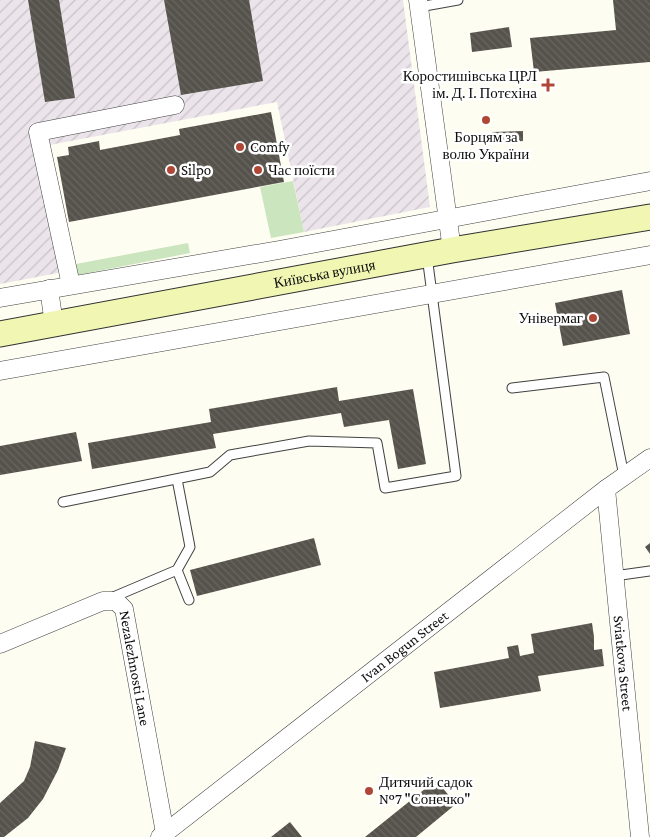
<svg xmlns="http://www.w3.org/2000/svg" width="650" height="837" viewBox="0 0 650 837" font-family="'Crimson Pro',serif">
  <style>
    .industrial { fill: url(#industrial-furrows) }
    .grass { fill: #cbe5be }
    .building { fill: url(#building-back-hatch) }
    .lines { fill: none; stroke-linecap: round; stroke-linejoin: round }
    .lane-casing { stroke: #414141; stroke-width: 11 }
    .street-casing { stroke: #414141; stroke-width: 19 }
    .secondary-casing { stroke: #303030; stroke-width: 27 }
    .lane { stroke: #fff; stroke-width: 9 }
    .street { stroke: #fff; stroke-width: 18 }
    .secondary { stroke: #f1f7b3; stroke-width: 25 }
    .poi-dot { fill: #b04635; stroke: #fff; stroke-width: 2 }
    .labels { text-anchor: middle; dominant-baseline: central; stroke-width: 5; stroke-linejoin: round; paint-order: stroke }
    .poi-label { font-size: 15px; fill: #0e0e0e; stroke: #fff; text-anchor: start }
    .street-label { font-size: 15px; fill: #0e0e0e; stroke: #fff }
  </style>
  <defs>
    <pattern id="industrial-furrows" width="10" height="10" patternUnits="userSpaceOnUse" patternTransform="scale(1.25)"><rect width="10" height="10" fill="#ece4eb"/><path d="M-1 1l2-2M0 10L10 0M9 11l2-2" fill="none" stroke="#c9c2c8"/></pattern>
    <pattern id="building-back-hatch" width="6" height="6" patternUnits="userSpaceOnUse" patternTransform="scale(1.25)"><rect width="6" height="6" fill="#56524c"/><path d="M-1 5l2 2M0 0l6 6M5-1l2 2" fill="none" stroke="#696661"/></pattern>
  </defs>
  <rect width="100%" height="100%" fill="#fdfdf1"/>
  <path class="industrial" d="M 0,0 L 403,0 L 430,207 L 304,232 L 277,102 L 39,147 L 60,266 L 58,273 L 0,284 Z"/>
  <path class="grass" d="M 293,181 L 304,232 L 271,238 L 260,187 Z
    M 188,243 L 190,253 L 78,275 L 76,264 Z"/>
  <path class="building" d="M 28,0 L 59,0 L 75,98 L 45,102 Z
    M 164,0 L 249,0 L 263,81 L 181,95 Z
    M 613,0 L 650,0 L 650,62 L 534,72 L 530,38 L 616,30 Z
    M 509,27 L 512,47 L 472,52 L 470,33 Z
    M 271,112 L 284,182 L 69,222 L 57,157 L 69,155 L 68,147 L 99,141 L 100,150 L 180,135 L 179,129 Z
    M 523,131 L 523,141 L 492,143 L 492,132 Z
    M 622,290 L 630,334 L 563,346 L 555,303 Z
    M 337,387 L 339,401 L 413,389 L 426,464 L 398,469 L 389,420 L 344,427 L 341,413 L 213,434 L 216,448 L 92,469 L 88,443 L 211,422 L 209,409 Z
    M 76,432 L 82,461 L 0,475 L 0,446 Z
    M 314,538 L 321,565 L 197,596 L 190,570 Z
    M 650,543 L 650,554 L 645,547 Z
    M 592,623 L 594,637 L 594,650 L 602,649 L 604,666 L 538,676 L 541,691 L 440,708 L 434,672 L 509,658 L 507,647 L 518,645 L 520,656 L 534,653 L 531,634 Z
    M 35,741 L 66,748 L 58,770 L 43,799 L 28,818 L 4,837 L 0,837 L 0,803 L 24,781 L 30,767 Z
    M 436,780 L 456,804 L 416,837 L 365,837 Z
    M 290,822 L 302,837 L 271,837 Z"/>
  <g class="lines">
    <g class="lane-casing">
      <path id="lane" d="M 419,7 L 458,0
        M 512,388 L 604,377 L 624,476
        M 177,479 L 190,547 L 177,570 L 189,600
        M 63,502 L 210,472 L 230,455 L 309,441 L 377,443 L 385,488 L 456,476 L 427,256
        M 614,576 L 650,571
        M 111,598 L 177,570"/>
    </g>
    <g class="street-casing">
      <g id="street">
        <path d="M 418,0 L 452,250"/>
        <path d="M 71,285 L 38,132 L 175,105"/>
        <path d="M 49,289 L 54,324"/>
        <path d="M 0,298 L 279,250 L 650,181"/>
        <path d="M 0,371 L 650,255"/>
        <path id="s1" d="M 606,489 L 640,837"/>
        <path id="s2" d="M 0,644 L 103,601 L 116,601 L 124,609 L 165,833"/>
        <path id="s3" d="M 160,837 L 606,489 L 650,458"/>
      </g>
    </g>
    <g class="secondary-casing">
      <g id="secondary">
        <path id="s4" d="M 0,334 L 452,250 L 650,217"/>
      </g>
    </g>
    <use href="#lane" class="lane"/>
    <use href="#street" class="street"/>
    <use href="#secondary" class="secondary"/>
  </g>
  <g class="poi-dot">
    <path d="M545.5 77.5h5v5h5v5h-5v5h-5v-5h-5v-5h5z"/>
    <circle cx="486" cy="120" r="5"/>
    <circle cx="240" cy="147" r="5"/>
    <circle cx="171" cy="170" r="5"/>
    <circle cx="258" cy="170" r="5"/>
    <circle cx="593" cy="318" r="5"/>
    <circle cx="369" cy="791" r="5"/>
  </g>
  <g class="labels">
    <g class="poi-label">
      <text x="537" y="76" text-anchor="end">Коростишівська ЦРЛ<tspan x="537" dy="17">ім. Д. І. Потєхіна</tspan></text>
      <text x="486" y="137" text-anchor="middle">Борцям за<tspan x="486" dy="17">волю України</tspan></text>
      <text x="250" y="147">Comfy</text>
      <text x="181" y="170">Silpo</text>
      <text x="268" y="170">Час поїсти</text>
      <text x="583" y="318" text-anchor="end">Універмаг</text>
      <text x="379" y="782">Дитячий садок<tspan x="379" dy="17">№7 "Сонечко"</tspan></text>
    </g>
    <g class="street-label">
      <text stroke="none"><textPath href="#s4" startOffset="330">Київська вулиця</textPath></text>
      <text stroke="none"><textPath href="#s3" startOffset="310">Ivan Bogun Street</textPath></text>
      <text stroke="none"><textPath href="#s1" startOffset="175">Sviatkova Street</textPath></text>
      <text stroke="none"><textPath href="#s2" startOffset="196">Nezalezhnosti Lane</textPath></text>
    </g>
  </g>
</svg>
